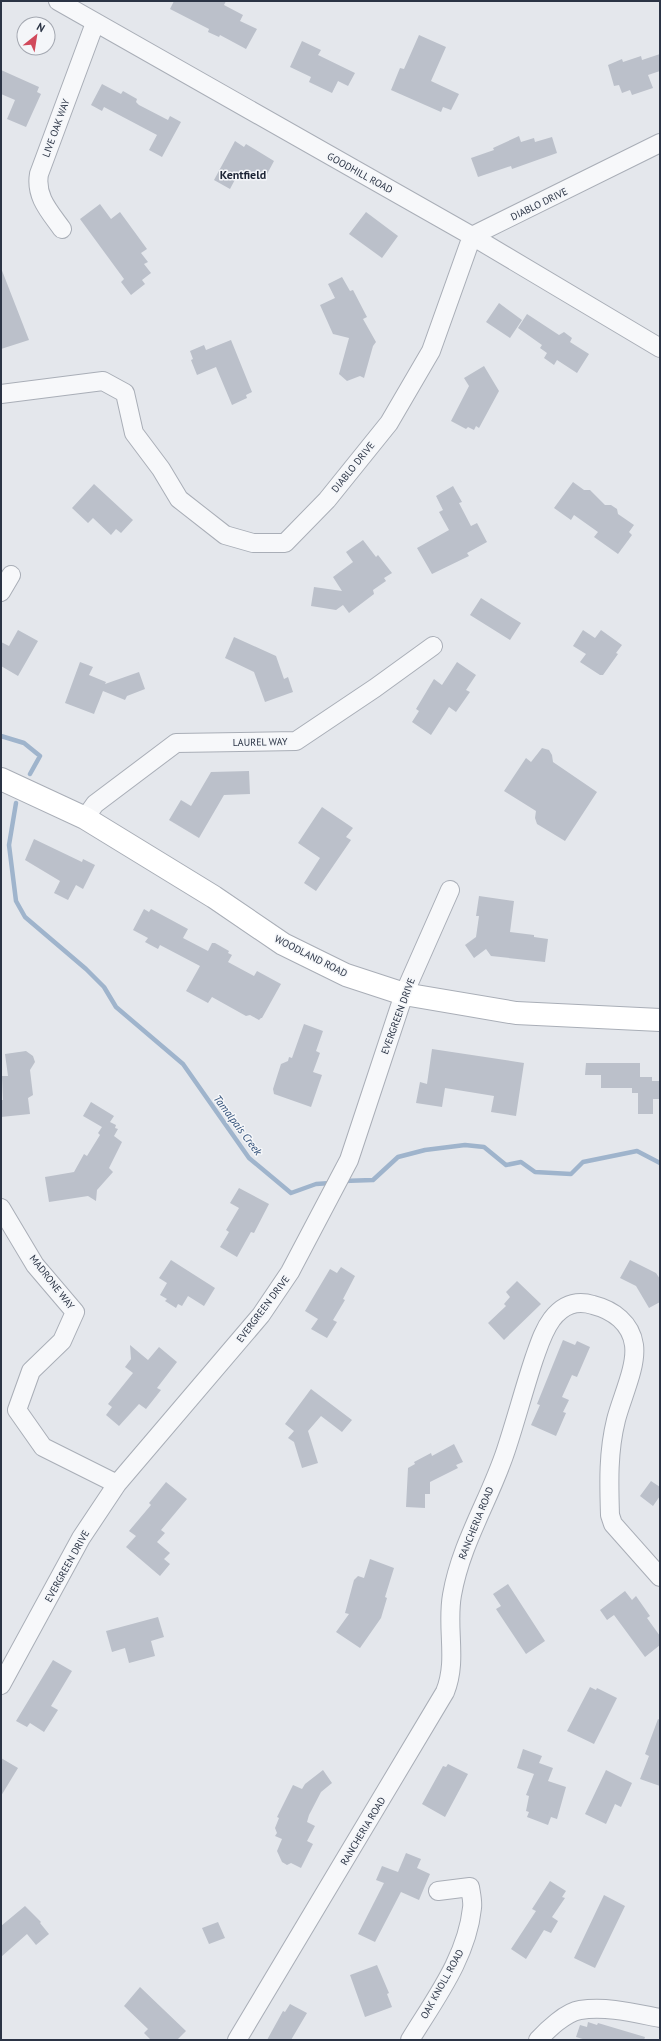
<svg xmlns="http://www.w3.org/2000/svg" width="661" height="2041" viewBox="0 0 661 2041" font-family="'PT Sans',sans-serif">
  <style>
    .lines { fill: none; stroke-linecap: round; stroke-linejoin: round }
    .stream { stroke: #9fb4cc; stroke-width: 4.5 }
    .building { fill: #bbc0ca }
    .street-casing { stroke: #a9aeb7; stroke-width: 20 }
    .secondary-casing { stroke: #a9aeb7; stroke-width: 24 }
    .street { stroke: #f7f8fa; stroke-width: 18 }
    .secondary { stroke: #fff; stroke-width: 22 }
    .labels { text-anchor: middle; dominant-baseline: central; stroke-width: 3; stroke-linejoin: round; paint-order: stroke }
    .street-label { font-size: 10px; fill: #2b3445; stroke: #f4f6f9 }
    .water-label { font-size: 11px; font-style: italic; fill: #34527a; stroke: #f4f6f9 }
    .quarter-label { font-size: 12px; font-weight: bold; fill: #1d2536; stroke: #f4f6f9 }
  </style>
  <rect width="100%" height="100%" fill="#e4e7ec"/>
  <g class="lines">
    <path class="stream" d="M 1,736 L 24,743 L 40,756 L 30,774
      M 16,803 L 9,845 L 16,901 L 25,917 L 86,969 L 104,987 L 116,1007 L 183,1064 L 249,1158 L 291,1193 L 316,1184 L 331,1183
      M 343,1181 L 373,1180 L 398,1157 L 425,1150 L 465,1145 L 484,1147 L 506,1165 L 521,1162 L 535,1172 L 571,1174 L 583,1162 L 637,1151 L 660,1163"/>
  </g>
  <path class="building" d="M 174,1 L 226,1 L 224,5 L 243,15 L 240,21 L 257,29 L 246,49 L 220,35 L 219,37 L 208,32 L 209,29 L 170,9 Z
    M 419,35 L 446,47 L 431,81 L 459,94 L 451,110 L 443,107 L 441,112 L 391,90 L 400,68 L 404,69 Z
    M 302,41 L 321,50 L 318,55 L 355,73 L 348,86 L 338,81 L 332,93 L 309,82 L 311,77 L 290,67 Z
    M 660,54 L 660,71 L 648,75 L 653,88 L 632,95 L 630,90 L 622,93 L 619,85 L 614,86 L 608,65 L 622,59 L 623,62 L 641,56 L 642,60 Z
    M 1,70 L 39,87 L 37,92 L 41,94 L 26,127 L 7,119 L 15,100 L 1,94 Z
    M 102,84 L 121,94 L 123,91 L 137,99 L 136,102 L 139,105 L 168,120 L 170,116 L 181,122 L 162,157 L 149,150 L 157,135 L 104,107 L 102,111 L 91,105 Z
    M 519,136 L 521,142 L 534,138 L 535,142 L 552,137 L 557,153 L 512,169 L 511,166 L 478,177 L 471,158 L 494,150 L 493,148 Z
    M 235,141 L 244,147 L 246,144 L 274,161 L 266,176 L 255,171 L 251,178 L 239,172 L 230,189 L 214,180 Z
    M 100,204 L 111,219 L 120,212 L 147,249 L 141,253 L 148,262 L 144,264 L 151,273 L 142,280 L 145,284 L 131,295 L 121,282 L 124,279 L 80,219 Z
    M 366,212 L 398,236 L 382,258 L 349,234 Z
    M 1,268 L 29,340 L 1,349 Z
    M 342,277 L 350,291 L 353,290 L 367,317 L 363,319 L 376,342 L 373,346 L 364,378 L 360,376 L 347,381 L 339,374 L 349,338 L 333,334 L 320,305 L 335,298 L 328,284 Z
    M 499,303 L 522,320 L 510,338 L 486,322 Z
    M 527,314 L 559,335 L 564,332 L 572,338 L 570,342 L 589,354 L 577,373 L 557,360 L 554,365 L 544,358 L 547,353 L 540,348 L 542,345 L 518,328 Z
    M 231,340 L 252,392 L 246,395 L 247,398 L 232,405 L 216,367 L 197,375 L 191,360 L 193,359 L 190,351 L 204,345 L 206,350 Z
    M 484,366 L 499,391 L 479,428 L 476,426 L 474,430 L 468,427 L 466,429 L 451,421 L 469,386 L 464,378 Z
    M 573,482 L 584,490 L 590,490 L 605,505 L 611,505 L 617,509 L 618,514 L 634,525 L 629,532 L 632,535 L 618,554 L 594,537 L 598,532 L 574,515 L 571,520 L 554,508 Z
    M 94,484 L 133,520 L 121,533 L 116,529 L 111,535 L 93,518 L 88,523 L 72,508 Z
    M 453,486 L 462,502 L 459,503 L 471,526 L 477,523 L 487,542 L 467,553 L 469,556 L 432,574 L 417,548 L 449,530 L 439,512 L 443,510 L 436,496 Z
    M 363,540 L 376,557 L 378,555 L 392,573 L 384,578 L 386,581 L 373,590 L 374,594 L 349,613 L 343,605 L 336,610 L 311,606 L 314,587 L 342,591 L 333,577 L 353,562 L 346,552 Z
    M 481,598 L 521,623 L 510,640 L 470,615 Z
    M 18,630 L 38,641 L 18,676 L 1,666 L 1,642 L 9,646 Z
    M 583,630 L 595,638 L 601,630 L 622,645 L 616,653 L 618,654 L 603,675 L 600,675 L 580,662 L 586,654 L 573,646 Z
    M 234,637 L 276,656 L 284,679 L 288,677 L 293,692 L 265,702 L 254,672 L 225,658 Z
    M 80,662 L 93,667 L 89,675 L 106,682 L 105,684 L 139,672 L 145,689 L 127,696 L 125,700 L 103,691 L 94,714 L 65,703 Z
    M 457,662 L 476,675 L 466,690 L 470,692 L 456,712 L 449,707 L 431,735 L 412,722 L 419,711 L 416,709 L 434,679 L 442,685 Z
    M 542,748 L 549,750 L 552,755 L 553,762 L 597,792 L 565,841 L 537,824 L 535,818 L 536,811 L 504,791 L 526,758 L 531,762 Z
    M 249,771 L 250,794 L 224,795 L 199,838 L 169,820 L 181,800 L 191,806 L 211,772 Z
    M 322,807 L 353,828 L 346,837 L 351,840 L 316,891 L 304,883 L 320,858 L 298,843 Z
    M 34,839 L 82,862 L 83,859 L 95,865 L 83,889 L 76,885 L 68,900 L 54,893 L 60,881 L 25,860 Z
    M 479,896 L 514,901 L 510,932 L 534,935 L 534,937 L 548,939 L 545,962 L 491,956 L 486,949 L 474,958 L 465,945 L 476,937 L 479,916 L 476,916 Z
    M 144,909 L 149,912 L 151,909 L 188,929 L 183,938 L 208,951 L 212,943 L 215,943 L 229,951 L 228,953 L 232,955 L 228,962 L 254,976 L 257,971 L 281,984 L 262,1018 L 261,1018 L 259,1020 L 250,1015 L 246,1016 L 212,997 L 208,1003 L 186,991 L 200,966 L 160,945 L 158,949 L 145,942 L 148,938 L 133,930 Z
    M 304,1024 L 323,1031 L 316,1051 L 320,1053 L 313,1072 L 322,1075 L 311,1107 L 274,1094 L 273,1089 L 281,1064 L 288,1061 L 289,1057 L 292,1058 Z
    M 432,1049 L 524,1063 L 516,1116 L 491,1112 L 494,1096 L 445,1088 L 442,1107 L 416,1103 L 420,1082 L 427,1084 Z
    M 26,1051 L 33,1056 L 35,1062 L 30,1070 L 33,1095 L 28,1098 L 30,1114 L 1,1117 L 1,1100 L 3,1100 L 2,1076 L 8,1076 L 5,1054 Z
    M 586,1063 L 640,1063 L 640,1077 L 652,1077 L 652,1081 L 660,1081 L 660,1099 L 653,1099 L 653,1114 L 638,1114 L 638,1093 L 632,1093 L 632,1088 L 601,1088 L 601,1075 L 585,1075 Z
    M 91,1102 L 114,1116 L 110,1122 L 116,1125 L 115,1128 L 118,1129 L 114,1136 L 122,1142 L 109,1168 L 113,1172 L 97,1190 L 96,1201 L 88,1196 L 49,1202 L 45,1177 L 74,1172 L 84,1154 L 87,1156 L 100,1135 L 98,1133 L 102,1127 L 83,1116 Z
    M 239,1188 L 269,1204 L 254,1233 L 251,1232 L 237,1257 L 220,1247 L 229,1232 L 226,1230 L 239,1208 L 230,1203 Z
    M 171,1260 L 215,1288 L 204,1306 L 188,1296 L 182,1306 L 178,1304 L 176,1308 L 165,1301 L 167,1299 L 160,1295 L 167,1283 L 159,1278 Z
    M 630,1260 L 656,1273 L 660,1279 L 660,1302 L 649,1308 L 636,1286 L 620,1278 Z
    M 341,1267 L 355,1276 L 343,1299 L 345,1300 L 333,1320 L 337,1322 L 327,1338 L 311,1329 L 318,1319 L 305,1311 L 330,1269 L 337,1273 Z
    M 517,1281 L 541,1304 L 504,1340 L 488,1323 L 506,1306 L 504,1304 L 510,1297 L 506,1292 Z
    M 563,1340 L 575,1345 L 577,1341 L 590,1347 L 577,1377 L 572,1375 L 562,1397 L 569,1400 L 563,1412 L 566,1413 L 556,1436 L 531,1425 L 540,1405 L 537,1404 Z
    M 130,1345 L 148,1360 L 159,1347 L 177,1362 L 157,1388 L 161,1390 L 146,1409 L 139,1404 L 119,1426 L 106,1415 L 112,1407 L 108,1404 L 133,1373 L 125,1367 L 131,1359 Z
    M 311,1389 L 352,1420 L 342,1432 L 321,1416 L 308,1431 L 318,1463 L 302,1468 L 294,1442 L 288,1438 L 294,1431 L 285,1424 Z
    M 454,1444 L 463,1462 L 456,1465 L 458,1468 L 430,1482 L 430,1494 L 425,1494 L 425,1508 L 406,1507 L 408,1468 L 415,1464 L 414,1462 L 431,1453 L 432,1456 Z
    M 651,1481 L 660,1487 L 660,1496 L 653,1506 L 640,1496 Z
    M 166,1482 L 187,1499 L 161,1530 L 165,1533 L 157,1542 L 170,1553 L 164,1559 L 170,1564 L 160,1576 L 126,1547 L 136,1536 L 129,1531 L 151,1505 L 149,1503 Z
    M 370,1559 L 394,1568 L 385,1597 L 387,1598 L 381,1618 L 360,1648 L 336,1632 L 349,1614 L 345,1613 L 354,1580 L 358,1576 L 364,1578 Z
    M 508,1584 L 545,1641 L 526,1654 L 496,1609 L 501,1606 L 493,1594 Z
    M 625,1591 L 632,1600 L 636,1596 L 650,1616 L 647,1618 L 660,1636 L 660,1645 L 645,1657 L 614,1615 L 607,1620 L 600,1610 Z
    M 158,1617 L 164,1637 L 151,1641 L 155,1656 L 129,1663 L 125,1648 L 112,1652 L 106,1631 Z
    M 53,1660 L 72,1671 L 51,1706 L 58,1710 L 44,1732 L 30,1723 L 27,1727 L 16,1721 Z
    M 590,1687 L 596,1690 L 597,1688 L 617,1698 L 594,1744 L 567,1731 Z
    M 658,1719 L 660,1720 L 660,1786 L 640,1779 L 649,1756 L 645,1754 Z
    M 523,1749 L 542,1756 L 539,1763 L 553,1768 L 548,1781 L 566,1787 L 557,1819 L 551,1817 L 548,1825 L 527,1817 L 529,1812 L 526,1811 L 529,1796 L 526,1795 L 534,1774 L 517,1768 Z
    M 1,1758 L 18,1768 L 1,1796 Z
    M 448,1764 L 468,1774 L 445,1817 L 422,1804 L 443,1766 L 446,1767 Z
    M 323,1770 L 332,1783 L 321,1792 L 309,1815 L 307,1822 L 315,1826 L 307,1841 L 313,1844 L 301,1868 L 291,1863 L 287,1865 L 282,1862 L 277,1851 L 282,1839 L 275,1836 L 277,1833 L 275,1828 L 279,1818 L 277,1817 L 293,1785 L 302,1789 L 305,1784 Z
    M 606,1770 L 632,1783 L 621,1807 L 615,1804 L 606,1824 L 585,1814 Z
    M 406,1853 L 421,1859 L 417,1868 L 430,1874 L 419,1900 L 401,1892 L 375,1942 L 358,1934 L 384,1883 L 376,1880 L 382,1866 L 398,1872 Z
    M 550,1881 L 566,1891 L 562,1897 L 565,1898 L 552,1917 L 558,1921 L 551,1933 L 544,1930 L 526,1959 L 511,1949 L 536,1911 L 532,1909 Z
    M 604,1895 L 625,1906 L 595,1968 L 574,1958 Z
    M 25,1906 L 41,1922 L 40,1923 L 49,1934 L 36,1945 L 27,1934 L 1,1957 L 1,1926 Z
    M 218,1922 L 225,1938 L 209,1944 L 202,1928 Z
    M 377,1965 L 389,1993 L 387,1994 L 392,2007 L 365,2017 L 350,1975 Z
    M 140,1987 L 186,2031 L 177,2040 L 151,2040 L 144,2033 L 148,2029 L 124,2006 Z
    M 290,2004 L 307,2013 L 291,2040 L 267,2040 L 283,2011 L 285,2012 Z
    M 588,2022 L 597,2025 L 598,2023 L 645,2037 L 644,2040 L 586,2040 L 576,2037 L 580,2025 L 587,2027 Z"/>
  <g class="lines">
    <g class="street-casing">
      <path id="street" d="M 58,1 L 472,236 L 660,348
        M 62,229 C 50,212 35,197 39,174 L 95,23
        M 1,394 L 103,381 L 125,393 L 134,433 L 161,469 L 179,499 L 225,535 L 253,543 L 285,543 L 327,500 L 389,423 L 431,351 L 472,236 L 660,143
        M 1,592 L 11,575
        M 85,818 L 95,804 L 176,743 L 296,741 L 375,688 L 433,646
        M 1,1208 L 35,1265 L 75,1312 L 62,1341 L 31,1371 L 17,1410 L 43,1447 L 117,1484
        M 1,1685 L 81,1538 L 117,1484 L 261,1315 L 290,1272 L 349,1160 L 404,994 L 450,890
        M 237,2040 L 445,1692 C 458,1660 446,1628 452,1595 C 461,1543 490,1499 506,1450 C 516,1420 524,1389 534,1359 C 539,1345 543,1331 552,1319 C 563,1305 576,1300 593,1305 C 613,1310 631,1323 634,1345 C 637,1367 621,1399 616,1420 C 608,1452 609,1483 610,1515 L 613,1524 L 660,1577
        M 410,2040 C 435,1999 467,1957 472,1908 C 473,1902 471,1894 470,1887 L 438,1891
        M 538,2040 C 547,2030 566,2012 580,2010 C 607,2006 634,2013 660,2018"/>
    </g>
    <g class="secondary-casing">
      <path id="secondary" d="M 1,779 L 85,818 L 214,897 L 283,944 L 346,975 L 404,994 L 516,1013 L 660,1020"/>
    </g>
    <use href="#street" class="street"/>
    <use href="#secondary" class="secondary"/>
  </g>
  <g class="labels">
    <g class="street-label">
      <text transform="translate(56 128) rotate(-70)">LIVE OAK WAY</text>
      <text transform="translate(360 173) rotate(29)">GOODHILL ROAD</text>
      <text transform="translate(539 204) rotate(-26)">DIABLO DRIVE</text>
      <text transform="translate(353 467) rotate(-51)">DIABLO DRIVE</text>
      <text transform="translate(260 742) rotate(-1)">LAUREL WAY</text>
      <text transform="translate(311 956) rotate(27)">WOODLAND ROAD</text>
      <text transform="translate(398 1016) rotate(-70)">EVERGREEN DRIVE</text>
      <text transform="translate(52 1282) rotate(52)">MADRONE WAY</text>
      <text transform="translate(263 1309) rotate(-53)">EVERGREEN DRIVE</text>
      <text transform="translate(476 1523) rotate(-68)">RANCHERIA ROAD</text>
      <text transform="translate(67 1566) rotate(-61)">EVERGREEN DRIVE</text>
      <text transform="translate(363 1831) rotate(-59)">RANCHERIA ROAD</text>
      <text transform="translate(442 1984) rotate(-61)">OAK KNOLL ROAD</text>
    </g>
    <g class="water-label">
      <text transform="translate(238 1125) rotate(53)">Tamalpais Creek</text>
    </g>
    <g class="quarter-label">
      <text x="243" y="174">Kentfield</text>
    </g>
  </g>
  <rect width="661" height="2041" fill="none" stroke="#2b3445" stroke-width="4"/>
  <g transform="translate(36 36) rotate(30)"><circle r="19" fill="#f4f6f9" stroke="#a4a8b1"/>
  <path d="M0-3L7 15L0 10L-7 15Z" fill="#d1495b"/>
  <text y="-6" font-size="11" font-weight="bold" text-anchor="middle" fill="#2b3445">N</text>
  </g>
</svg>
